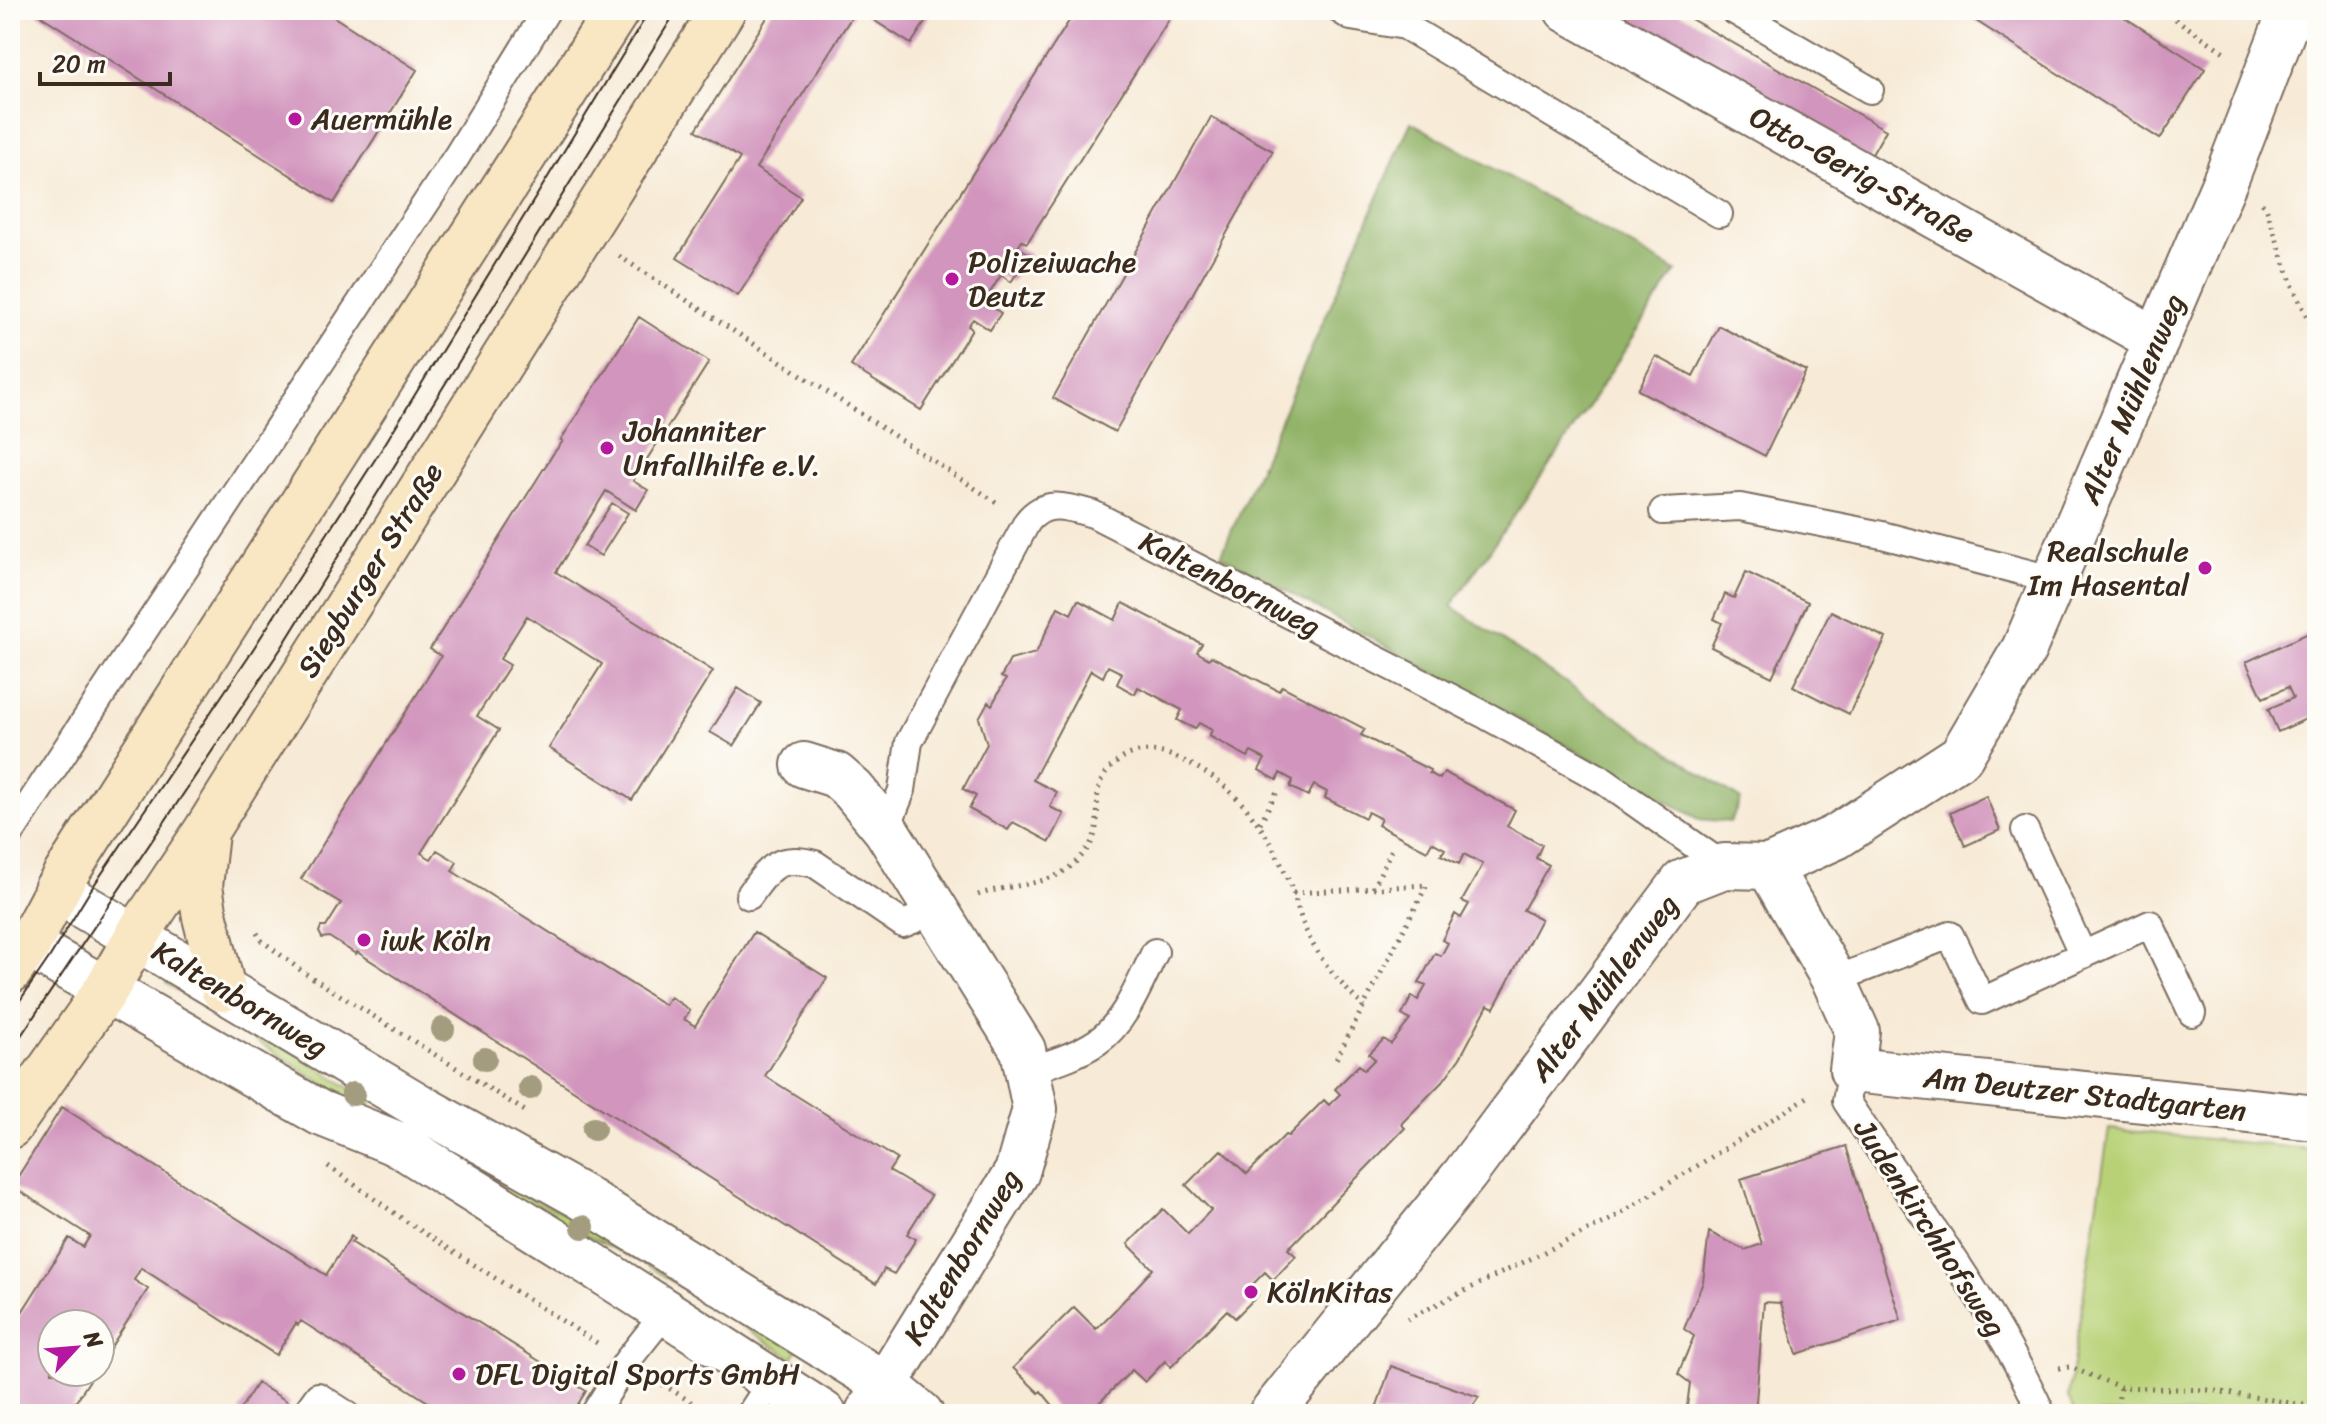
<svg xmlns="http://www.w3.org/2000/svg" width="2327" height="1424" viewBox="0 0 2327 1424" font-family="Sriracha,sans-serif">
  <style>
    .green { fill: #b8d176; stroke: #7a7e4a; stroke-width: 2 }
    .forest { fill: #92b367; stroke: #666e42; stroke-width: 2 }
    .building { fill: #d295bd }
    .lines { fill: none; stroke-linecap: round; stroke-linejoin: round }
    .service-casing { stroke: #7d6d5e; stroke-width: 30 }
    .minor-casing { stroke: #7d6d5e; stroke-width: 48 }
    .secondary-casing { stroke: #7d6d5e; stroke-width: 48 }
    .path { stroke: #7d6d5e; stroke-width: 5; stroke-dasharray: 2 6; stroke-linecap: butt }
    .service { stroke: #fff; stroke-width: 26 }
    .minor { stroke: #fff; stroke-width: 44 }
    .secondary { stroke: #f9e7c3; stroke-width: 44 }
    .tram { stroke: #3b2a1e; stroke-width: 2 }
    .tree { fill: #a49c7f }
    .poi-dot { fill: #b5179e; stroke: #fdfcf7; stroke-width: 3 }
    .labels { text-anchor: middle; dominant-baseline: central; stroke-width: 6; stroke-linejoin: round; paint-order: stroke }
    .poi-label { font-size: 30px; fill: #3b2a1e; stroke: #fdfcf7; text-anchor: start }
    .street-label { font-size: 30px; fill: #3b2a1e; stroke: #fdfcf7 }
  </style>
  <rect width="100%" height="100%" fill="#fdfcf7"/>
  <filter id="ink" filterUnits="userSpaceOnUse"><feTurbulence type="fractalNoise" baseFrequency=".0125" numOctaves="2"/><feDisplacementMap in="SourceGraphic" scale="16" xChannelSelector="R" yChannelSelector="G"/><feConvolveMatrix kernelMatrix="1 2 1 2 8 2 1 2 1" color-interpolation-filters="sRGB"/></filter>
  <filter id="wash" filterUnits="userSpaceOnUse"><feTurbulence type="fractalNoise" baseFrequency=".006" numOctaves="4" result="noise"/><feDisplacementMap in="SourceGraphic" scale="32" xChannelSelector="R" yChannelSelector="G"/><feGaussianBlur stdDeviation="1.8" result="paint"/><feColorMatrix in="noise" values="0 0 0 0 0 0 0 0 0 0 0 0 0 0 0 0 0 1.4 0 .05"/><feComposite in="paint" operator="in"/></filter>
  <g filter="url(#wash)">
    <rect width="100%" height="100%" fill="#f7ead6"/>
    <path class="green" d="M 173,972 L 371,1102 L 366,1111 L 166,983 Z
      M 2109,1129 L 2317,1150 L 2317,1414 L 2075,1414 L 2068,1397 Z
      M 439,1141 L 533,1200 L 583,1219 L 799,1347 L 792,1358 L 642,1262 L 594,1239 L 532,1215 L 432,1152 Z"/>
    <path class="forest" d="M 1411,122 L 1676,271 L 1563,445 L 1451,606 L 1741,800 L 1730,822 L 1699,819 L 1221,555 Z"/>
    <g id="blocks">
      <path class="building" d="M 32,10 L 323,10 L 417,70 L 334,203 Z
        M 772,10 L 856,10 L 756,168 L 801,197 L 738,296 L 677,258 L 740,158 L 696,130 Z
        M 858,10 L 933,10 L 911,44 Z
        M 1076,10 L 1175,10 L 1027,243 L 1022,241 L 1018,247 L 1030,254 L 1011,282 L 1001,275 L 984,302 L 1001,313 L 990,330 L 973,319 L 968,326 L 972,329 L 921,410 L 851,366 Z
        M 1599,10 L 1675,10 L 1886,130 L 1867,163 Z
        M 1959,10 L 2113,10 L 2205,69 L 2160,139 Z
        M 1211,117 L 1273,151 L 1115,432 L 1053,398 Z
        M 639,317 L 709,362 L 633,481 L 648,490 L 636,510 L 606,491 L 556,572 L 713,671 L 632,800 L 549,748 L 602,664 L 527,616 L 500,659 L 510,665 L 477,716 L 499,730 L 421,853 L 431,859 L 437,850 L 457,862 L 452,871 L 665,1005 L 670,997 L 690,1010 L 684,1019 L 695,1026 L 754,932 L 827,978 L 765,1076 L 897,1159 L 889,1171 L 931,1196 L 907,1234 L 916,1239 L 894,1274 L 884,1269 L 876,1284 L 357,952 L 356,954 L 329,937 L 322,938 L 319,932 L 321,927 L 326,927 L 341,903 L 301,879 L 441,656 L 430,649 L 553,454 L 563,441 L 561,440 Z
        M 1719,326 L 1806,371 L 1765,456 L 1638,390 L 1656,356 L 1693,376 Z
        M 612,503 L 628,513 L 601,556 L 584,546 Z
        M 1746,572 L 1808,602 L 1772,677 L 1711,647 L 1722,623 L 1714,619 L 1725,594 L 1734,598 Z
        M 1078,600 L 1115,620 L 1123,603 L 1202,644 L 1197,652 L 1209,659 L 1211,656 L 1279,691 L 1282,686 L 1365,729 L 1361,735 L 1430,770 L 1429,773 L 1440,779 L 1444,772 L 1515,810 L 1507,826 L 1542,845 L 1536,858 L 1549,865 L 1523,910 L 1541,919 L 1494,1008 L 1488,1005 L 1460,1058 L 1443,1081 L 1401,1124 L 1405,1128 L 1288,1249 L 1296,1256 L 1273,1280 L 1265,1272 L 1250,1287 L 1258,1295 L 1235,1318 L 1227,1310 L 1171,1367 L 1165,1361 L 1145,1382 L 1132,1370 L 1088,1414 L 1060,1414 L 1041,1391 L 1039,1393 L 1013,1368 L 1074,1307 L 1096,1329 L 1115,1310 L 1153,1269 L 1128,1244 L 1163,1209 L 1188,1234 L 1211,1210 L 1186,1185 L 1221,1150 L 1247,1174 L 1285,1135 L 1288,1136 L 1324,1100 L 1329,1105 L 1340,1094 L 1335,1089 L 1359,1065 L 1364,1070 L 1375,1059 L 1369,1054 L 1384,1039 L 1391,1044 L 1410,1020 L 1402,1015 L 1412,996 L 1418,1000 L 1426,986 L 1419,983 L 1435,953 L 1441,956 L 1448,943 L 1442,940 L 1455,914 L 1461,918 L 1469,904 L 1462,901 L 1483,864 L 1464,854 L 1459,864 L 1441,855 L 1445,849 L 1432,842 L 1427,851 L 1378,825 L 1381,819 L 1368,812 L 1365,818 L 1325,798 L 1327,792 L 1314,785 L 1308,796 L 1290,787 L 1293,780 L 1280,773 L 1277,780 L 1259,770 L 1265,759 L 1251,752 L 1248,757 L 1209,736 L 1212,730 L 1199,723 L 1195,729 L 1177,720 L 1182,710 L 1152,694 L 1138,687 L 1135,694 L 1117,684 L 1122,673 L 1108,666 L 1103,677 L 1091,670 L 1033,780 L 1057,792 L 1050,807 L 1064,814 L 1050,842 L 1013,822 L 1008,830 L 969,809 L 976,796 L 963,789 L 987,744 L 979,718 L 988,702 L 992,705 L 1006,679 L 1001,677 L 1010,660 L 1036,653 L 1058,607 L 1071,614 Z
        M 1831,611 L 1886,638 L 1849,714 L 1793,686 Z
        M 2317,629 L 2317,672 L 2312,675 L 2317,686 L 2317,714 L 2278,732 L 2268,709 L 2293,698 L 2288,687 L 2263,698 L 2246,662 Z
        M 738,688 L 761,703 L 734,746 L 710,732 Z
        M 1986,796 L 2000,830 L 1965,846 L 1950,813 Z
        M 62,1107 L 326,1275 L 351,1236 L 354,1239 L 351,1242 L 552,1369 L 554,1366 L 558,1367 L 555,1372 L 586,1391 L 572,1414 L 447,1414 L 301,1321 L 298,1325 L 296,1323 L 276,1355 L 141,1268 L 134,1280 L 148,1289 L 100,1364 L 100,1324 L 52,1324 L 52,1372 L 95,1372 L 68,1414 L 10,1414 L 10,1331 L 69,1238 L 83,1247 L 90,1236 L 12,1186 Z
        M 1846,1146 L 1901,1320 L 1797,1354 L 1781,1303 L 1764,1302 L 1755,1414 L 1686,1414 L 1690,1383 L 1678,1374 L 1694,1336 L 1684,1329 L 1703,1282 L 1709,1232 L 1745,1250 L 1762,1244 L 1741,1179 Z
        M 1391,1366 L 1479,1397 L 1467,1414 L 1374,1414 Z
        M 257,1383 L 290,1403 L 283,1414 L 244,1414 L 239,1411 Z"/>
    </g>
  </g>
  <g filter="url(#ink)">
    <use href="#blocks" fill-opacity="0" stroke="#7d6d5e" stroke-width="2"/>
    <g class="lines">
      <g class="service-casing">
        <path id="service" d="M 1340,10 L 1351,17 L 1405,26 L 1719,214
          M 1733,10 L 1870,90
          M 1663,511 L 1740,507 L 1882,535 L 2055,580
          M 886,830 L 902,790 L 909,742 L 1027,522 C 1045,498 1068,507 1093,514 L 1487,716 L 1601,779 L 1724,866
          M 2025,830 L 2083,955
          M 10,834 L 457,156 L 547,10
          M 749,896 C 769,868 778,854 815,864 L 903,924 L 938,910
          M 1834,980 L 1950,935 L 1982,1001 L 2150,924 L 2192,1013
          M 1852,1070 L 1846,1101 C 1914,1203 1991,1302 2042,1414
          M 1028,1071 C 1051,1063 1076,1056 1097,1042 C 1126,1022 1140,982 1155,952
          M 305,1414 L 318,1396 L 346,1414
          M 594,1414 L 627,1361 L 666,1312
          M 750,1414 L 772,1380"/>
      </g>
      <g class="minor-casing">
        <path id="minor" d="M 1567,10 L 2157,340
          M 804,765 L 836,775 L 853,790 L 886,830 L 1023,1050 L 1035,1109 L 1017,1172 L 867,1414
          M 1769,867 L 1834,980 L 1857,1031 L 1852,1070 L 2317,1118
          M 56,890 L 424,1109 L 582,1197 L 886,1385 L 921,1414
          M 28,945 L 320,1113 L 400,1145 L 591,1264 L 824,1414
          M 1271,1414 L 1465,1174 L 1683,882 L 1724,866 L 1769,867 L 1836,837 L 1961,756 L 2024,649 L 2228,174 L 2291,10"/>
      </g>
      <g class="secondary-casing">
        <path id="secondary" d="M 206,833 L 200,886 L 205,917 L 223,989
          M 10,971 L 28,945 L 64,877 L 617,10
          M 10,1126 L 105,991 L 146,921 L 206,831 L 723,10"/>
      </g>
      <path class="path" d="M 2162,10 L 2227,54
        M 2262,203 L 2266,207 L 2291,282 L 2317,338
        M 619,256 L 999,504
        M 1260,823 L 1279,788
        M 1373,888 L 1392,849
        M 1293,893 L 1427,885 L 1334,1063
        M 978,895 C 1007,884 1045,887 1070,867 C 1080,859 1092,846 1095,833 C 1102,803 1088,785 1117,762 C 1137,746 1160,750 1180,759 C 1239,785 1269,832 1292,889 C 1297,904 1301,921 1308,935 C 1322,964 1342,985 1364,1007
        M 257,933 L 261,940 L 303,972 L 525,1111
        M 328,1166 L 407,1222 L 597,1343
        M 1407,1319 L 1610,1220 L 1811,1095
        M 2059,1368 L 2070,1367 L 2120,1387 L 2209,1390 L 2317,1407
        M 656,1380 L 710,1414
        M 2117,1414 L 2120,1387"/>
      <use href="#service" class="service"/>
      <use href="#minor" class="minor"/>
      <use href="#secondary" class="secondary"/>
      <path class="tram" d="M 10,1015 L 49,958 L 90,891 L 248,657 L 383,447 L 650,10
        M 10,1052 L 282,647 L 677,10"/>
    </g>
    <g class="tree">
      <circle cx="443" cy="1029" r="12"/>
      <circle cx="485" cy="1059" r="12"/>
      <circle cx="530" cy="1088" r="12"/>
      <circle cx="353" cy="1094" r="12"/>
      <circle cx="594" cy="1129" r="12"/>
      <circle cx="583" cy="1227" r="12"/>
    </g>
  </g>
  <g class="poi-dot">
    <circle cx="295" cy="119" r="8"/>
    <circle cx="952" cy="279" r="8"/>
    <circle cx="607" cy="448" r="8"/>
    <circle cx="2205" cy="568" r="8"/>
    <circle cx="364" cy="940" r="8"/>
    <circle cx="1251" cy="1292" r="8"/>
    <circle cx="459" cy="1374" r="8"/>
  </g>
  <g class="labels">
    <g class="poi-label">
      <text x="311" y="119">Auermühle</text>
      <text x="968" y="262">Polizeiwache<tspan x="968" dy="34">Deutz</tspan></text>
      <text x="623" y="431">Johanniter<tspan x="623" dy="34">Unfallhilfe e.V.</tspan></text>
      <text x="2189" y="551" text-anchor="end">Realschule<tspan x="2189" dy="34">Im Hasental</tspan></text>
      <text x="380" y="940">iwk Köln</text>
      <text x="1267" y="1292">KölnKitas</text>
      <text x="475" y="1374">DFL Digital Sports GmbH</text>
    </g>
    <g class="street-label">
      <text transform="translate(1862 175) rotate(29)">Otto-Gerig-Straße</text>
      <text transform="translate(2132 399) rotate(-67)">Alter Mühlenweg</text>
      <text transform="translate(370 570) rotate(-58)">Siegburger Straße</text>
      <text transform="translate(1230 584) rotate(27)">Kaltenbornweg</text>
      <text transform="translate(1604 988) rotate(-53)">Alter Mühlenweg</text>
      <text transform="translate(240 999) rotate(31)">Kaltenbornweg</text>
      <text transform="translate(2085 1094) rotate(6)">Am Deutzer Stadtgarten</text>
      <text transform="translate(1930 1228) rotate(57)">Judenkirchhofsweg</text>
      <text transform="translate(962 1257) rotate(-59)">Kaltenbornweg</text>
    </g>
  </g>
  <rect width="2327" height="1424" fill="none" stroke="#fdfcf7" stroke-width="40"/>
  <g transform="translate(76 1348) rotate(64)"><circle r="38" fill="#fdfcf7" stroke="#afa8a0" stroke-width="2"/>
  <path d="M0-6L14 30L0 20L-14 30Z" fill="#b5179e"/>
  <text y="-12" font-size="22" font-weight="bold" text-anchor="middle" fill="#3b2a1e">N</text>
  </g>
  <path d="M40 72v12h130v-12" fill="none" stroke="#3b2a1e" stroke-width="4"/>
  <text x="52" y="72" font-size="24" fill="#3b2a1e" stroke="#fdfcf7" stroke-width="6" paint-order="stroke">20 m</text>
</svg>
